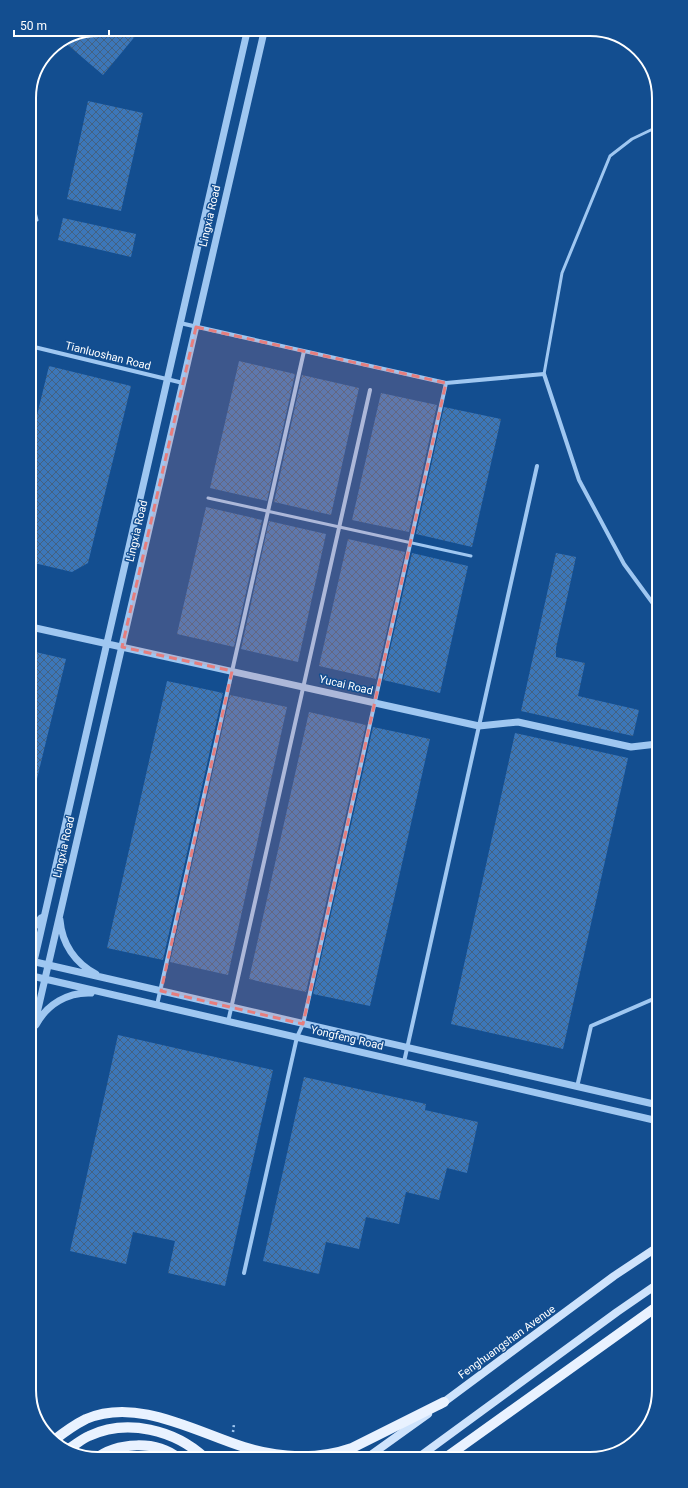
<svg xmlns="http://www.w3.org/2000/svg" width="688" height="1488" viewBox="0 0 688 1488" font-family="Roboto,sans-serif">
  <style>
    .building { fill: url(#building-cross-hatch) }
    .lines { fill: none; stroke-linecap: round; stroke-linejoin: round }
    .path { stroke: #9fc7f1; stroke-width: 2.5; stroke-dasharray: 2 3; stroke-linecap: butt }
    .service { stroke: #9fc7f1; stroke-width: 3 }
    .minor { stroke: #9fc7f1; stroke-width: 4 }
    .tertiary { stroke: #9fc7f1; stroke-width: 7 }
    .secondary { stroke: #cee3fc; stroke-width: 8 }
    .primary { stroke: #e9f2ff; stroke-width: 10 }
    .primary-bridge { stroke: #e9f2ff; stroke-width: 10 }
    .marked { fill: #e67e7e; fill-opacity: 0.2; stroke: #e67e7e; stroke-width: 3; stroke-dasharray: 8 5; stroke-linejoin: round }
    .labels { text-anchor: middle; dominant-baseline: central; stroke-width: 3; stroke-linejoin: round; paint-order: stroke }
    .street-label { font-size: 11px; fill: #fff; stroke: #134e90 }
    .rim { fill: none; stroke: #fff; stroke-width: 2 }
  </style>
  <defs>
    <pattern id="building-cross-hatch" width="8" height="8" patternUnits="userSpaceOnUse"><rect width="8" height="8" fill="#3c77b9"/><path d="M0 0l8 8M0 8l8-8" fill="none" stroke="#446282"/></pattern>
  </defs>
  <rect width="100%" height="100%" fill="#134e90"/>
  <path class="building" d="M 72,34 L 137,34 L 103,75 L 62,40 Z
    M 88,101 L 143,113 L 121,211 L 67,199 Z
    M 63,218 L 136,234 L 131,257 L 58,240 Z
    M 239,361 L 295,374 L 267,501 L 210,488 Z
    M 49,366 L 131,386 L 88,563 L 72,572 L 30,562 L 30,444 Z
    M 302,375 L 359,388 L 331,515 L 274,502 Z
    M 381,393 L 437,405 L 409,532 L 352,520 Z
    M 444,407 L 501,419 L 472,547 L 416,534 Z
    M 206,507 L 262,520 L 234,647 L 177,634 Z
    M 269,521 L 326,534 L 298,662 L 241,649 Z
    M 348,539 L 405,552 L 376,679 L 319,666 Z
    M 412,553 L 468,566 L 440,693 L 383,680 Z
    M 556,553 L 576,557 L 556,648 L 556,657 L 585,663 L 578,696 L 639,710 L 633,736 L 521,711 Z
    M 31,651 L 66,659 L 35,787 L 31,786 L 31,720 L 37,696 L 31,695 Z
    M 167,681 L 223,693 L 163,960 L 107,948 Z
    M 230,695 L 287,707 L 228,975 L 170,962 Z
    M 309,712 L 366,725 L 306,992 L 249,979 Z
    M 373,727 L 430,739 L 370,1006 L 313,994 Z
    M 515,733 L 628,758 L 563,1049 L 451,1024 Z
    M 118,1035 L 273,1070 L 225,1286 L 168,1273 L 175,1241 L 133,1232 L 126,1264 L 70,1251 Z
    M 304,1077 L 426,1104 L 425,1110 L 478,1122 L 467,1173 L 447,1168 L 439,1200 L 406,1192 L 399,1224 L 366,1217 L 359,1249 L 326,1242 L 319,1274 L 263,1261 Z"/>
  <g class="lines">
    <path class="path" d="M 233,1432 L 234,1424
      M 228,1458 L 229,1452"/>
    <path class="service" d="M 29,188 L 37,220
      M 544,374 L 562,273 L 610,156 L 632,139 L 655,128
      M 208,498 L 471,556"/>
    <path class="minor" d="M 180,323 L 446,383 L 544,374 L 579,480 L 624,564 L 657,609
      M 30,346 L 183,383
      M 157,1005 L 304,351
      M 228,1022 L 370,390
      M 404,1062 L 537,466
      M 577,1087 L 591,1026 L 658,997
      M 244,1273 L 297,1037 L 303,1024 L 446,383"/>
    <path class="tertiary" d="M 31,627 L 479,726 L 518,722 L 631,747 L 657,744
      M 60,920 C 62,944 75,963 96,974
      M 31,931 L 41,918
      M 31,961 L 658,1105
      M 32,970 L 247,32
      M 32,976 L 658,1121
      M 36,1025 C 47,1004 68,992 91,993
      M 32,1035 L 264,32"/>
    <path class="secondary" d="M 440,1405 L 614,1276 L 659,1246
      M 368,1457 L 428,1414
      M 419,1457 L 617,1312 L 659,1283"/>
    <path class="primary" d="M 68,1449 C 75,1445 82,1439 89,1436 C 127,1418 175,1430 205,1458
      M 448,1456 L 659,1305
      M 95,1459 C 117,1442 156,1440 178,1458"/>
    <path class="primary-bridge" d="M 53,1441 C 63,1433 74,1425 86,1419 C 137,1397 196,1432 244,1447 C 279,1458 318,1460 352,1448 L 444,1402"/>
  </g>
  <path class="marked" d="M 196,327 L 446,383 L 303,1024 L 161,991 L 232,671 L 122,647 Z"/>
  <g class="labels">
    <g class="street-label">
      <text transform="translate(210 216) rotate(-77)">Lingxia Road</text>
      <text transform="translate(108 356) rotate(14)">Tianluoshan Road</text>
      <text transform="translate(137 531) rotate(-77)">Lingxia Road</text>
      <text transform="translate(346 685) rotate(13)">Yucai Road</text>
      <text transform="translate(64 847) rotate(-77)">Lingxia Road</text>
      <text transform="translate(347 1038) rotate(13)">Yongfeng Road</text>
      <text transform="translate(507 1342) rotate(-36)">Fenghuangshan Avenue</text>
    </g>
  </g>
  <path d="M0 0H688V1488H0ZM98 36H590A62 62 0 0 1 652 98V1390A62 62 0 0 1 590 1452H98A62 62 0 0 1 36 1390V98A62 62 0 0 1 98 36Z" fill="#134e90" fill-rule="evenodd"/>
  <path class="rim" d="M98 36H590A62 62 0 0 1 652 98V1390A62 62 0 0 1 590 1452H98A62 62 0 0 1 36 1390V98A62 62 0 0 1 98 36Z"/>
  <path d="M14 30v6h95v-6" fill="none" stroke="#ffffff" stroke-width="2"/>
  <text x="20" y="30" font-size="12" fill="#ffffff" stroke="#134e90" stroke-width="3" paint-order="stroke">50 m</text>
</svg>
